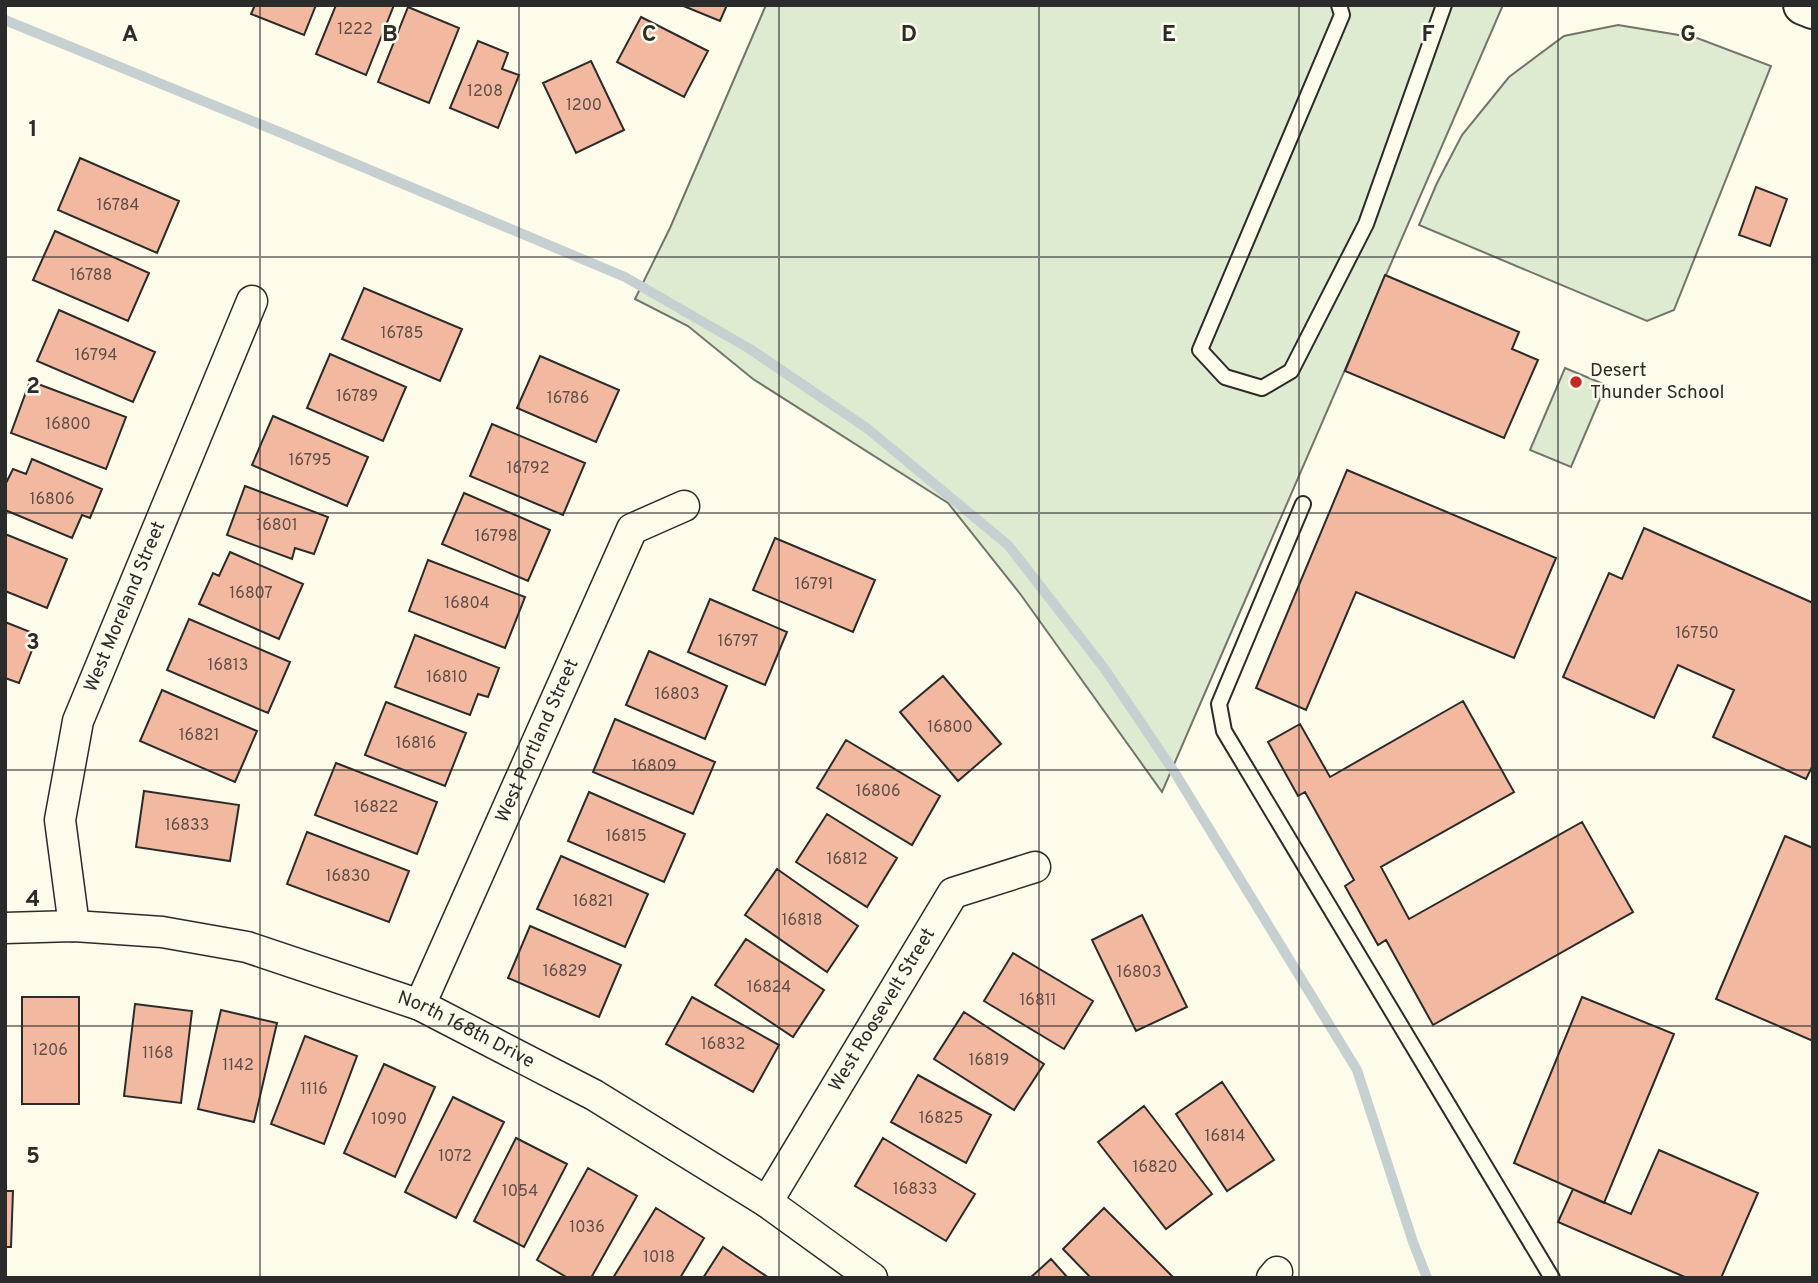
<svg xmlns="http://www.w3.org/2000/svg" width="1818" height="1283" viewBox="0 0 1818 1283" font-family="Overpass,sans-serif">
  <style>
    .green { fill: #deebd1; stroke: #74746e; stroke-width: 2 }
    .lines { fill: none; stroke-linecap: round; stroke-linejoin: round }
    .stream { stroke: #c7d0d0; stroke-width: 10 }
    .building { fill: #f2b8a0; stroke: #2b2b2b; stroke-width: 2 }
    .lane-casing { stroke: #2b2b2b; stroke-width: 18 }
    .street-casing { stroke: #2b2b2b; stroke-width: 33 }
    .secondary-casing { stroke: #2b2b2b; stroke-width: 42 }
    .lane { stroke: #fdfbea; stroke-width: 14 }
    .street { stroke: #fdfbea; stroke-width: 30 }
    .secondary { stroke: #fdfbea; stroke-width: 38 }
    .grid { fill: none; stroke: #2b2b2b; stroke-width: 2; stroke-opacity: 0.55 }
    .poi-dot { fill: #c62828; stroke: #fdfbea; stroke-width: 2.5 }
    .labels { text-anchor: middle; dominant-baseline: central; stroke-width: 5; stroke-linejoin: round; paint-order: stroke }
    .number-label { font-size: 16px; fill: #5d4e48 }
    .poi-label { font-size: 19px; fill: #2b2b2b; stroke: #fdfbea; text-anchor: start }
    .street-label { font-size: 19px; fill: #2b2b2b; stroke: #fdfbea }
    .grid-label { font-size: 23px; text-anchor: middle; font-weight: bold; fill: #2b2b2b; stroke: #fdfbea; stroke-width: 5; stroke-linejoin: round; paint-order: stroke }
  </style>
  <rect width="100%" height="100%" fill="#fdfbea"/>
  <path class="green" d="M 766,5 L 1503,5 L 1162,792 L 1021,595 L 948,503 L 753,379 L 688,326 L 635,299 L 670,228 Z
    M 1618,25 L 1697,38 L 1771,66 L 1674,310 L 1647,321 L 1419,225 L 1437,183 L 1462,135 L 1509,77 L 1564,36 Z
    M 1565,368 L 1606,385 L 1571,467 L 1530,450 Z"/>
  <g class="lines">
    <path class="stream" d="M 5,20 L 284,134 L 625,277 L 750,349 L 868,429 L 1008,545 L 1104,668 L 1175,773 L 1357,1070 L 1413,1242 L 1427,1278"/>
  </g>
  <path class="building" d="M 255,5 L 316,5 L 304,35 L 251,14 Z
    M 336,5 L 394,5 L 366,75 L 316,54 Z
    M 681,5 L 727,5 L 720,21 Z
    M 408,7 L 459,28 L 429,103 L 378,82 Z
    M 641,17 L 708,51 L 684,97 L 617,62 Z
    M 478,41 L 508,53 L 502,69 L 519,75 L 498,128 L 450,108 Z
    M 591,61 L 624,130 L 576,153 L 543,83 Z
    M 80,158 L 179,201 L 157,253 L 58,210 Z
    M 1756,187 L 1787,199 L 1770,246 L 1739,235 Z
    M 55,231 L 149,273 L 128,321 L 33,280 Z
    M 1385,275 L 1519,332 L 1512,349 L 1538,360 L 1504,438 L 1345,371 Z
    M 364,288 L 462,329 L 440,381 L 342,339 Z
    M 59,310 L 155,352 L 133,402 L 37,361 Z
    M 330,354 L 406,387 L 383,441 L 307,408 Z
    M 540,356 L 619,390 L 596,442 L 517,408 Z
    M 30,381 L 126,417 L 106,469 L 11,433 Z
    M 273,416 L 368,457 L 347,506 L 252,465 Z
    M 492,424 L 585,463 L 563,515 L 470,476 Z
    M 32,459 L 102,489 L 90,518 L 82,515 L 72,538 L 5,510 L 5,485 L 13,469 L 26,474 Z
    M 1347,470 L 1556,558 L 1514,658 L 1356,592 L 1306,710 L 1256,688 Z
    M 245,486 L 328,517 L 314,554 L 295,548 L 292,559 L 227,535 Z
    M 464,493 L 550,530 L 528,581 L 442,544 Z
    M 1644,528 L 1813,603 L 1813,765 L 1806,779 L 1713,737 L 1734,690 L 1678,665 L 1654,718 L 1563,677 L 1609,573 L 1622,579 Z
    M 5,534 L 67,559 L 47,608 L 5,591 Z
    M 775,538 L 875,580 L 853,632 L 753,590 Z
    M 230,552 L 303,584 L 279,639 L 199,604 L 213,573 L 219,576 Z
    M 428,560 L 525,597 L 505,648 L 409,611 Z
    M 710,599 L 787,632 L 765,685 L 688,652 Z
    M 189,619 L 290,662 L 268,713 L 167,670 Z
    M 5,622 L 38,635 L 19,683 L 5,678 Z
    M 415,635 L 499,668 L 488,697 L 478,694 L 470,715 L 395,687 Z
    M 649,651 L 727,686 L 705,739 L 626,705 Z
    M 943,676 L 1001,744 L 958,781 L 900,712 Z
    M 162,690 L 257,731 L 235,782 L 140,741 Z
    M 1463,701 L 1514,792 L 1381,867 L 1409,919 L 1582,822 L 1633,912 L 1433,1025 L 1386,940 L 1378,945 L 1345,886 L 1354,880 L 1305,792 L 1298,796 L 1268,742 L 1300,724 L 1330,777 Z
    M 386,702 L 466,733 L 445,786 L 365,755 Z
    M 615,719 L 715,762 L 693,814 L 593,772 Z
    M 846,740 L 940,796 L 912,845 L 817,788 Z
    M 336,763 L 437,802 L 417,854 L 315,815 Z
    M 144,791 L 239,805 L 230,861 L 136,847 Z
    M 589,792 L 685,834 L 664,882 L 568,841 Z
    M 827,814 L 897,858 L 867,907 L 796,862 Z
    M 307,832 L 409,871 L 389,922 L 287,884 Z
    M 1785,836 L 1813,848 L 1813,1041 L 1716,999 Z
    M 561,856 L 648,894 L 625,947 L 537,909 Z
    M 777,869 L 858,926 L 827,972 L 745,915 Z
    M 1142,915 L 1187,1007 L 1136,1031 L 1092,940 Z
    M 530,926 L 621,965 L 599,1017 L 508,978 Z
    M 746,939 L 824,990 L 793,1037 L 715,985 Z
    M 1013,953 L 1093,1001 L 1064,1049 L 984,1001 Z
    M 22,997 L 79,997 L 79,1104 L 22,1104 Z
    M 692,997 L 779,1045 L 753,1092 L 666,1044 Z
    M 1582,997 L 1674,1034 L 1604,1203 L 1514,1163 Z
    M 135,1004 L 192,1011 L 181,1103 L 124,1096 Z
    M 221,1010 L 277,1023 L 254,1122 L 198,1109 Z
    M 964,1012 L 1044,1064 L 1014,1110 L 934,1059 Z
    M 305,1036 L 357,1056 L 324,1144 L 271,1124 Z
    M 384,1064 L 435,1087 L 395,1177 L 344,1153 Z
    M 918,1075 L 991,1115 L 966,1163 L 891,1122 Z
    M 1222,1082 L 1274,1160 L 1227,1191 L 1176,1114 Z
    M 453,1097 L 504,1122 L 456,1218 L 405,1192 Z
    M 1144,1106 L 1212,1194 L 1166,1229 L 1098,1142 Z
    M 516,1138 L 567,1164 L 524,1247 L 474,1221 Z
    M 883,1138 L 975,1194 L 946,1241 L 855,1186 Z
    M 1659,1150 L 1758,1193 L 1721,1278 L 1687,1278 L 1558,1222 L 1573,1189 L 1631,1214 Z
    M 588,1168 L 637,1196 L 591,1278 L 568,1278 L 537,1260 Z
    M 5,1191 L 13,1191 L 11,1247 L 5,1247 Z
    M 656,1208 L 704,1238 L 680,1278 L 613,1278 Z
    M 1104,1208 L 1172,1276 L 1170,1278 L 1091,1278 L 1063,1249 Z
    M 723,1247 L 769,1278 L 703,1278 Z
    M 1051,1259 L 1068,1278 L 1030,1278 Z"/>
  <g class="lines">
    <g class="lane-casing">
      <path id="lane" d="M 1339,5 L 1342,15 L 1200,350 L 1225,377 L 1262,388 L 1291,371 L 1366,224 L 1444,5
        M 1303,504 L 1219,704 L 1224,731 L 1552,1278"/>
    </g>
    <g class="street-casing">
      <g id="street">
        <path id="s1" d="M 74,926 L 60,820 L 78,721 L 252,301"/>
        <path id="s2" d="M 5,928 L 74,926 L 162,932 L 247,947 L 420,1005 L 594,1095 L 767,1202 L 872,1278"/>
        <path id="s3" d="M 420,1005 L 632,529 L 684,506"/>
        <path id="s4" d="M 767,1202 L 953,893 L 1035,867"/>
        <path d="M 1272,1278 L 1277,1272"/>
      </g>
    </g>
    <g class="secondary-casing">
      <path id="secondary" d="M 1803,5 L 1813,9"/>
    </g>
    <use href="#lane" class="lane"/>
    <use href="#street" class="street"/>
    <use href="#secondary" class="secondary"/>
  </g>
  <path class="grid" d="M 260,5 L 260,1278M 519,5 L 519,1278M 779,5 L 779,1278M 1039,5 L 1039,1278M 1299,5 L 1299,1278M 1558,5 L 1558,1278M 5,257 L 1813,257M 5,513 L 1813,513M 5,770 L 1813,770M 5,1026 L 1813,1026"/>
  <circle class="poi-dot" cx="1576" cy="382" r="7"/>
  <g class="labels">
    <g class="number-label">
      <text x="355" y="30">1222</text>
      <text x="485" y="92">1208</text>
      <text x="584" y="106">1200</text>
      <text x="118" y="206">16784</text>
      <text x="91" y="276">16788</text>
      <text x="402" y="334">16785</text>
      <text x="96" y="356">16794</text>
      <text x="357" y="397">16789</text>
      <text x="568" y="399">16786</text>
      <text x="68" y="425">16800</text>
      <text x="310" y="461">16795</text>
      <text x="528" y="469">16792</text>
      <text x="52" y="500">16806</text>
      <text x="277" y="526">16801</text>
      <text x="496" y="537">16798</text>
      <text x="814" y="585">16791</text>
      <text x="251" y="594">16807</text>
      <text x="467" y="604">16804</text>
      <text x="1697" y="634">16750</text>
      <text x="738" y="642">16797</text>
      <text x="228" y="666">16813</text>
      <text x="447" y="678">16810</text>
      <text x="677" y="695">16803</text>
      <text x="950" y="728">16800</text>
      <text x="199" y="736">16821</text>
      <text x="416" y="744">16816</text>
      <text x="654" y="767">16809</text>
      <text x="878" y="792">16806</text>
      <text x="376" y="808">16822</text>
      <text x="187" y="826">16833</text>
      <text x="626" y="837">16815</text>
      <text x="847" y="860">16812</text>
      <text x="348" y="877">16830</text>
      <text x="593" y="902">16821</text>
      <text x="802" y="921">16818</text>
      <text x="565" y="972">16829</text>
      <text x="1139" y="973">16803</text>
      <text x="769" y="988">16824</text>
      <text x="1038" y="1001">16811</text>
      <text x="723" y="1045">16832</text>
      <text x="50" y="1051">1206</text>
      <text x="158" y="1054">1168</text>
      <text x="989" y="1061">16819</text>
      <text x="238" y="1066">1142</text>
      <text x="314" y="1090">1116</text>
      <text x="941" y="1119">16825</text>
      <text x="389" y="1120">1090</text>
      <text x="1225" y="1137">16814</text>
      <text x="455" y="1157">1072</text>
      <text x="1155" y="1168">16820</text>
      <text x="915" y="1190">16833</text>
      <text x="520" y="1192">1054</text>
      <text x="587" y="1228">1036</text>
      <text x="659" y="1258">1018</text>
    </g>
    <g class="poi-label">
      <text x="1590" y="371">Desert<tspan x="1590" dy="22">Thunder School</tspan></text>
    </g>
    <g class="street-label">
      <text stroke="none"><textPath href="#s1" startOffset="331">West Moreland Street</textPath></text>
      <text stroke="none"><textPath href="#s3" startOffset="289">West Portland Street</textPath></text>
      <text stroke="none"><textPath href="#s4" startOffset="224">West Roosevelt Street</textPath></text>
      <text stroke="none"><textPath href="#s2" startOffset="478">North 168th Drive</textPath></text>
    </g>
  </g>
  <g class="grid-label">
    <text x="130" y="41">A</text>
    <text x="390" y="41">B</text>
    <text x="649" y="41">C</text>
    <text x="909" y="41">D</text>
    <text x="1169" y="41">E</text>
    <text x="1428" y="41">F</text>
    <text x="1688" y="41">G</text>
    <text x="33" y="136">1</text>
    <text x="33" y="393">2</text>
    <text x="33" y="649">3</text>
    <text x="33" y="906">4</text>
    <text x="33" y="1163">5</text>
  </g>
  <rect width="1818" height="1283" fill="none" stroke="#2b2b2b" stroke-width="14"/>
</svg>
